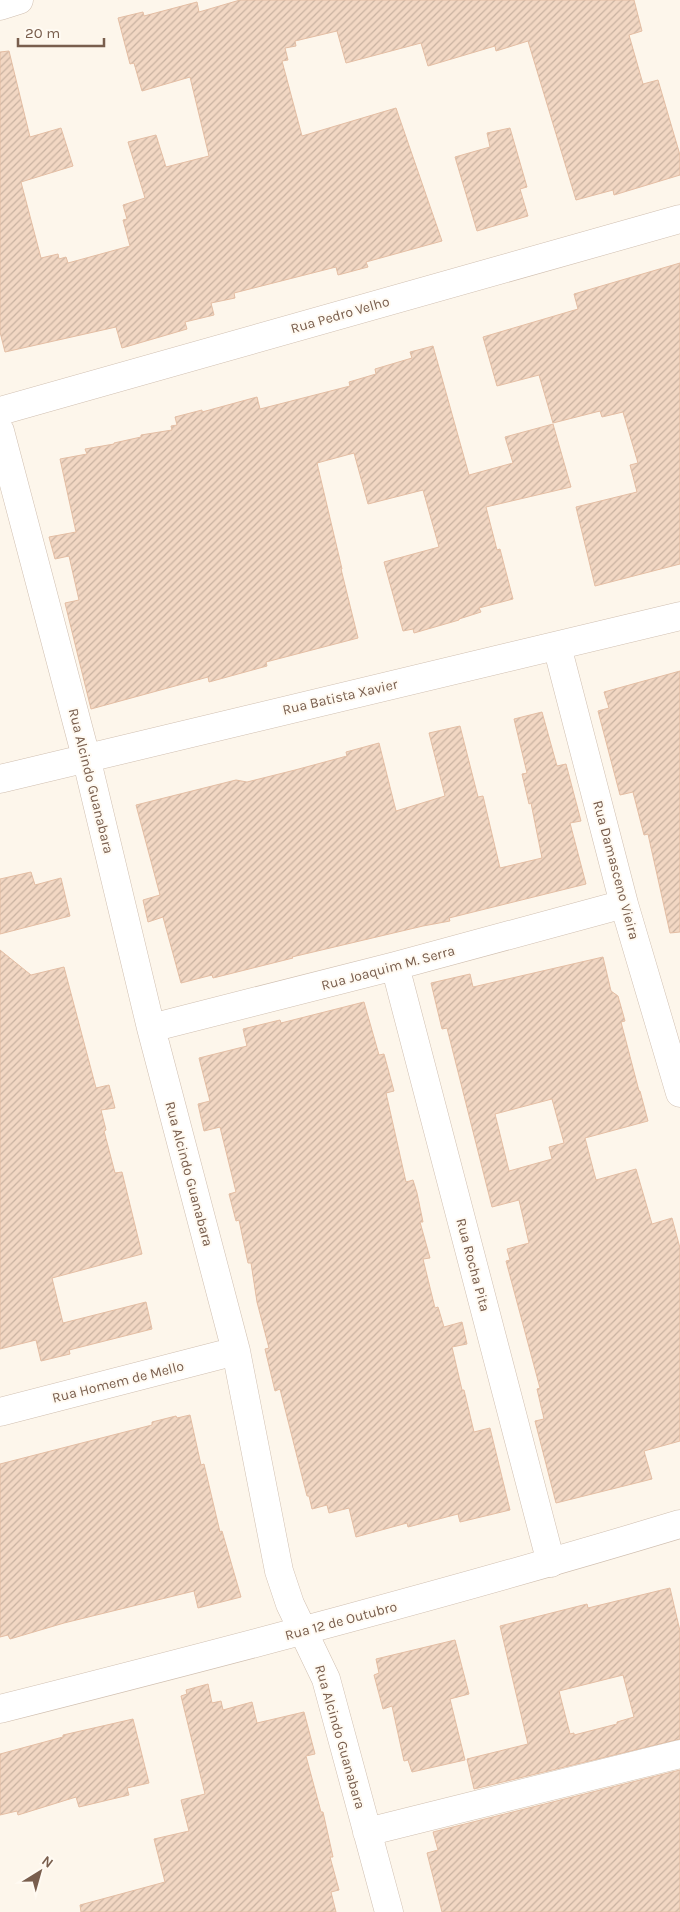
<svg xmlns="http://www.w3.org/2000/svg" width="680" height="1912" viewBox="0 0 680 1912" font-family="Karla,sans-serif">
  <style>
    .building { fill: url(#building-hatch); stroke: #e4bea4; fill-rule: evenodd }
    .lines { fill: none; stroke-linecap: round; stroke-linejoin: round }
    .minor-casing { stroke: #d0bfb0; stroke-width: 29 }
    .tertiary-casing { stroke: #d0bfb0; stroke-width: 29 }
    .minor { stroke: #fff; stroke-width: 28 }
    .tertiary { stroke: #fff; stroke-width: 28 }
    .labels { text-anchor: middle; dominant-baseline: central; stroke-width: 4; stroke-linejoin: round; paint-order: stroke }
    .street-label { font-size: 14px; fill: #795e4d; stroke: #fffaf2 }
  </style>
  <defs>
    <pattern id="building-hatch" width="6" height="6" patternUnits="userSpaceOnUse" patternTransform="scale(1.25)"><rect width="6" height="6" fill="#f2d7c3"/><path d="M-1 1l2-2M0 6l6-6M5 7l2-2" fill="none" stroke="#c9b2a1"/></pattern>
  </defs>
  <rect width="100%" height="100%" fill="#fdf6eb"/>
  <path class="building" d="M 240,0 L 634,0 L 642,31 L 629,35 L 643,84 L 658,80 L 680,155 L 680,175 L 614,195 L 613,190 L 576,200 L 528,41 L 496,51 L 495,46 L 428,66 L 421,43 L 346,63 L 337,31 L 295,41 L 296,46 L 285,48 L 288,60 L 282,61 L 302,136 L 396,108 L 442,241 L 366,262 L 368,267 L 338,275 L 336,267 L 234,293 L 235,298 L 211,303 L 214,315 L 185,322 L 187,329 L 122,348 L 116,327 L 5,352 L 0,332 L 0,52 L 9,51 L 30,137 L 61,128 L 73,166 L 21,182 L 41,258 L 58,254 L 59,259 L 66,257 L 68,263 L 130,246 L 123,220 L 127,219 L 123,205 L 145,198 L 128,142 L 156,135 L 166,167 L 209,156 L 190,77 L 142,91 L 134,63 L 130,64 L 118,18 L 143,12 L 144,16 L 197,2 L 199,12 Z
    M 510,128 L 527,187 L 520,189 L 528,216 L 477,231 L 455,157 L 490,147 L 487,133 Z
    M 680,263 L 680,564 L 595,586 L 576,507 L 637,492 L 630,465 L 638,463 L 623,412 L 602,417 L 600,411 L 553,423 L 539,375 L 497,386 L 483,337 L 578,309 L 574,294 Z
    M 433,346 L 469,475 L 513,463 L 505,437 L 553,424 L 571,487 L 486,507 L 497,550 L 500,549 L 513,599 L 479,608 L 481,612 L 459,619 L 459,620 L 414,633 L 413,629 L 403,631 L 384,562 L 439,547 L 423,490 L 368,504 L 354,453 L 317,463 L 342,569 L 341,569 L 358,638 L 266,662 L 267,666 L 209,682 L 208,677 L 91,709 L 65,603 L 79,600 L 69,556 L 55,559 L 49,537 L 76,532 L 60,459 L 87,454 L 85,449 L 114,444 L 114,443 L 141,437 L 141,435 L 172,430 L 171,426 L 177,425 L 175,417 L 202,410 L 202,412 L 257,397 L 260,409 L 350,386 L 349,382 L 376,374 L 375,369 L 412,358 L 410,352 Z
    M 680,671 L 680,932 L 670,933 L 648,834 L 644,835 L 633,792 L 620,795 L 598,711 L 609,708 L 604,692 Z
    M 542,712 L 557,766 L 566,764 L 581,821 L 570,823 L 586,884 L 449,918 L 450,921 L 423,926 L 292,957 L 293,958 L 213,978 L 212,975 L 181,983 L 163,917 L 148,922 L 143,900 L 160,895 L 136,805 L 236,780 L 247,782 L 295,770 L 347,756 L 346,752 L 379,743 L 396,811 L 445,796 L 429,733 L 460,726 L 478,797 L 483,796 L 500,868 L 542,858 L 531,803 L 529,804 L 522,774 L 527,773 L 514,719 Z
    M 31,872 L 35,885 L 61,878 L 70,916 L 0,934 L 0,879 Z
    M 0,950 L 31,975 L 64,967 L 96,1088 L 109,1085 L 115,1108 L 101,1110 L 106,1130 L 104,1131 L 115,1173 L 122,1172 L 142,1254 L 52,1278 L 63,1323 L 146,1302 L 152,1329 L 69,1350 L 70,1354 L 41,1361 L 36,1340 L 0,1349 Z
    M 603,957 L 611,991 L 618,996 L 625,1021 L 621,1022 L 639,1091 L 640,1091 L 648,1121 L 585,1138 L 596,1180 L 636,1169 L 652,1224 L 672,1218 L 680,1248 L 680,1441 L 644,1451 L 652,1479 L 556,1503 L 535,1421 L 544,1419 L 537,1389 L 540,1388 L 506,1261 L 510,1260 L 507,1249 L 529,1243 L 519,1200 L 492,1207 L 447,1028 L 442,1029 L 431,983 L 470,974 L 473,987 ZM 552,1099 L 564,1143 L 549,1147 L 552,1159 L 509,1171 L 495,1114 Z
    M 364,1002 L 379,1055 L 384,1054 L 394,1091 L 386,1093 L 406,1182 L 413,1180 L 417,1193 L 423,1222 L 420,1222 L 430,1258 L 423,1259 L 435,1308 L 438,1307 L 444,1327 L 462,1322 L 467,1344 L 452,1347 L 462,1390 L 464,1390 L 474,1432 L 490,1428 L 510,1510 L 460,1522 L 458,1514 L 408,1527 L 407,1523 L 356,1537 L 349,1508 L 329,1513 L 327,1505 L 312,1509 L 309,1496 L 307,1496 L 280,1389 L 275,1391 L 265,1349 L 269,1348 L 257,1302 L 251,1263 L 248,1263 L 239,1220 L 236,1221 L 229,1194 L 236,1192 L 220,1127 L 204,1131 L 198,1104 L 210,1101 L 199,1058 L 247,1046 L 243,1029 L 280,1020 L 281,1023 Z
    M 190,1415 L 201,1465 L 204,1464 L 220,1532 L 222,1531 L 241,1597 L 198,1608 L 194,1591 L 64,1623 L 10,1639 L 8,1635 L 0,1637 L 0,1464 L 152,1425 L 152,1422 L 176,1416 L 177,1418 Z
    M 670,1588 L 680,1631 L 680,1739 L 474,1789 L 467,1759 L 528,1744 L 500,1626 L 587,1604 L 588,1608 ZM 623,1675 L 634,1717 L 617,1722 L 617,1724 L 574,1735 L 574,1733 L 570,1734 L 559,1691 Z
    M 455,1640 L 469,1694 L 450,1699 L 465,1760 L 412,1772 L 408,1760 L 404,1761 L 392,1706 L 383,1709 L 374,1675 L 379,1673 L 376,1659 Z
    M 208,1684 L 212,1703 L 221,1701 L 223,1710 L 252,1702 L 257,1723 L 304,1712 L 315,1754 L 306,1756 L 321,1812 L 323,1812 L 333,1857 L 330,1857 L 339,1890 L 331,1892 L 336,1912 L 81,1912 L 80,1905 L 165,1882 L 154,1839 L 189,1831 L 181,1800 L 205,1794 L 181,1696 L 187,1694 L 186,1690 Z
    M 133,1719 L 149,1783 L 127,1788 L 129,1795 L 79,1807 L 76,1797 L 18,1815 L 17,1811 L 0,1815 L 0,1754 L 63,1737 L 63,1735 Z
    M 680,1770 L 680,1912 L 442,1912 L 427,1853 L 438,1850 L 433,1832 Z"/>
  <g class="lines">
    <g class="minor-casing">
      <path id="minor" d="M 0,411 L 680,219
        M 0,431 L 86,757 L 151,1028 L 236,1351 L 279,1571 L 290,1604 L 326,1679 L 389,1912
        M 557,646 L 624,904 L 680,1093
        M 0,779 L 680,616
        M 395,966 L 551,1563
        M 151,1028 L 395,966 L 624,904
        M 0,1412 L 236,1351
        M 367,1832 L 680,1754"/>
    </g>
    <g class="tertiary-casing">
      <path id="tertiary" d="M 0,6 L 19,0
        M 0,1709 C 228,1651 455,1592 680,1524"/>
    </g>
    <use href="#minor" class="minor"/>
    <use href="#tertiary" class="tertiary"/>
  </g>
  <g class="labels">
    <g class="street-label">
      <text transform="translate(340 315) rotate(-16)">Rua Pedro Velho</text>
      <text transform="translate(340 697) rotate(-13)">Rua Batista Xavier</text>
      <text transform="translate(91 781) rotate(76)">Rua Alcindo Guanabara</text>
      <text transform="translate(616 870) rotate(75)">Rua Damasceno Vieira</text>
      <text transform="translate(388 968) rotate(-15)">Rua Joaquim M. Serra</text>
      <text transform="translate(189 1174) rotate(75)">Rua Alcindo Guanabara</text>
      <text transform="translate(473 1265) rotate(75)">Rua Rocha Pita</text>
      <text transform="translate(118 1382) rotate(-14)">Rua Homem de Mello</text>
      <text transform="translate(341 1621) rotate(-15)">Rua 12 de Outubro</text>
      <text transform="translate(340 1737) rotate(74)">Rua Alcindo Guanabara</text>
    </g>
  </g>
  <g transform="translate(40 1872) rotate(37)" stroke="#fffaf2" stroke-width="4" paint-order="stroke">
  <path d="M0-4L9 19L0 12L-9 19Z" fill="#795e4d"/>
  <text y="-8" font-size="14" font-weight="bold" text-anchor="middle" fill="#795e4d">N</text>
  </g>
  <path d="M18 38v8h86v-8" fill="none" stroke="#795e4d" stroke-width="2.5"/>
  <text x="25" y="38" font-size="15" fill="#795e4d" stroke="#fffaf2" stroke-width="4" paint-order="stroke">20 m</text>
</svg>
